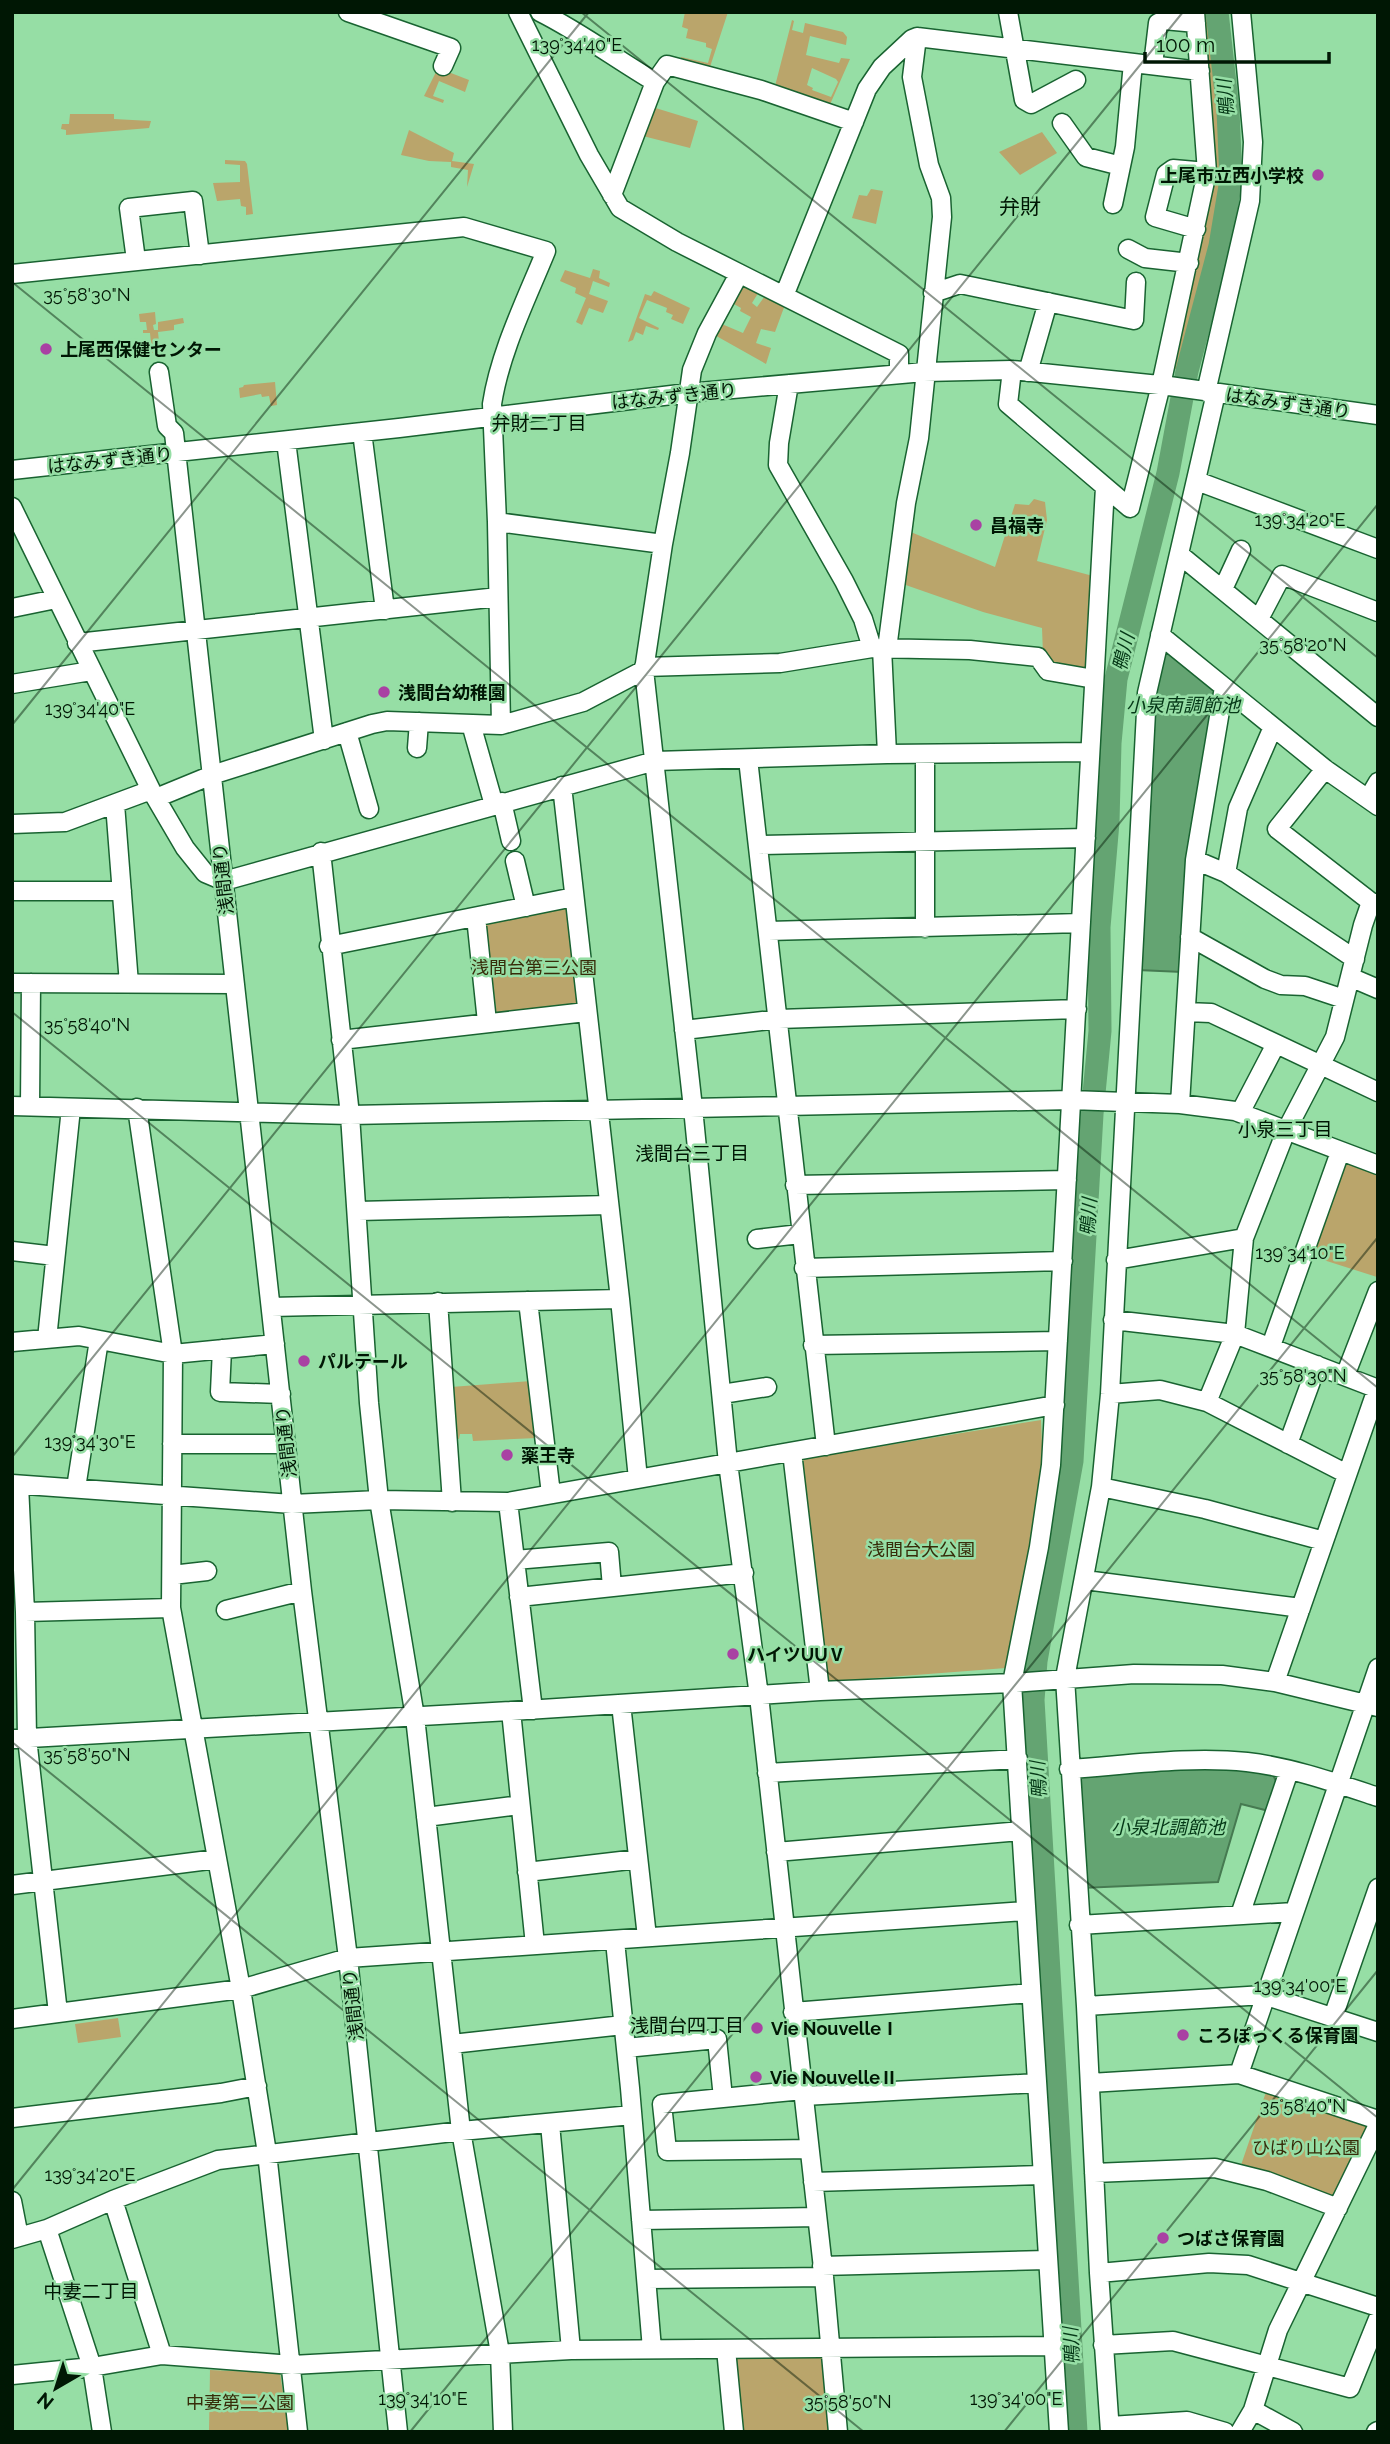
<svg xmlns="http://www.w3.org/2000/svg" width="1390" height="2444" viewBox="0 0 1390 2444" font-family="Raleway,'Noto Sans JP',sans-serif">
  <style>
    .green { fill: #baa56b; fill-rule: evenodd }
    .water { fill: #64a472; stroke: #467a51; stroke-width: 2 }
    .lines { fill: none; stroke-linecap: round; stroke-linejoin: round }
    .river { stroke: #64a472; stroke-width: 23 }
    .minor-casing { stroke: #196331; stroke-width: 21 }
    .minor { stroke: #fff; stroke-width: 18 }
    .ticks { fill: none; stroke: #001704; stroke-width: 2; stroke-opacity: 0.45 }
    .poi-dot { fill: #a941a3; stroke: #96dea5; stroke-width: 2.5 }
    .labels { text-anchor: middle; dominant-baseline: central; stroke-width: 5; stroke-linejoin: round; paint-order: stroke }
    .poi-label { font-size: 18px; font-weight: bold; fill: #001704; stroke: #96dea5; text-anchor: start }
    .street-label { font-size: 18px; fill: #001704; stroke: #96dea5 }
    .park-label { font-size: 18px; fill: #372c09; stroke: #96dea5 }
    .water-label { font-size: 19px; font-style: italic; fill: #053817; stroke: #96dea5 }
    .neighbourhood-label { font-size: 19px; fill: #001704; stroke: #96dea5 }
    .quarter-label { font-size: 21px; fill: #001704; stroke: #96dea5 }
    .ticks-label { font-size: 18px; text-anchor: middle; fill: #001704; stroke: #96dea5; stroke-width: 5; stroke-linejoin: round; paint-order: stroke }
  </style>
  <rect width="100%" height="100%" fill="#96dea5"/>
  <path class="green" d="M 685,12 L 728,12 L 709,70 L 680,63 L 681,57 L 708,63 L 712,49 L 706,47 L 706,43 L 686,38 L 688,29 L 682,27 Z
    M 1201,12 L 1214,12 L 1226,179 L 1182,370 L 1170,368 L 1202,228 Z
    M 792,20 L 794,21 L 792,30 L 803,33 L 805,23 L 843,32 L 847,37 L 846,45 L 810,36 L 806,55 L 839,63 L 841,58 L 850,59 L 828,109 L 774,90 ZM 812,68 L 836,79 L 838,82 L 831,97 L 812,90 L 813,88 L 807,85 Z
    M 438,68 L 469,80 L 465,92 L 439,81 L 433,96 L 444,100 L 443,103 L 424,96 Z
    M 649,106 L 698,121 L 690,148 L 639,135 Z
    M 70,114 L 114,114 L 114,119 L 151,121 L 149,128 L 66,135 L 66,130 L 61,129 L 62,124 L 69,124 Z
    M 409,130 L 454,153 L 452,161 L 474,164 L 467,187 L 468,170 L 451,167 L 451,162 L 429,161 L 401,155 Z
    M 1042,132 L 1057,153 L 1020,175 L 999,152 Z
    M 225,160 L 245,161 L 247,164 L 253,214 L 246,215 L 246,207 L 241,206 L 240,199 L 217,201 L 213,183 L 240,182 L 240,165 L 225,164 Z
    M 871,189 L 883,191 L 876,224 L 852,218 L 859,195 L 867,196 Z
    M 593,269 L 600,271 L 599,278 L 610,283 L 609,287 L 593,281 L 589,294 L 608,301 L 603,313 L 589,308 L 582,325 L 576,322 L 586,298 L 575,293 L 576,288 L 560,281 L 565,270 L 590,278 Z
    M 739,280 L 760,290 L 752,303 L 757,307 L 767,293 L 786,302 L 775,332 L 761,329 L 756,343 L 771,348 L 766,364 L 711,333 L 717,322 L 743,333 L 751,317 L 740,311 L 741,308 L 734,304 L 731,308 L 726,305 Z
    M 654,291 L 690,308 L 683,324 L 671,319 L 673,315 L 666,312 L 667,308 L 647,300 L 639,318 L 659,328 L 658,330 L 646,326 L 643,335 L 636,332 L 633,340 L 628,342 L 645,294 L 651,296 Z
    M 155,312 L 156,324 L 153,325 L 154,330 L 158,330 L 158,322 L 183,318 L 184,323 L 174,325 L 174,330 L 158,332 L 160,352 L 152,353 L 150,333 L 143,333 L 143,330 L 147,330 L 146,322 L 140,322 L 139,314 Z
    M 275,382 L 277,405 L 271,406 L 269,396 L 262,397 L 261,394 L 240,398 L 239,388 L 243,387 L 244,385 Z
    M 1034,499 L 1045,502 L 1047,520 L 1037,561 L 1093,576 L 1087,673 L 1052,667 L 1043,654 L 1042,628 L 983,612 L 900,583 L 906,530 L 995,567 L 1015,504 L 1029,505 Z
    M 569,907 L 581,1009 L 497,1017 L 486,925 Z
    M 1345,1162 L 1378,1174 L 1377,1277 L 1311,1256 Z
    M 531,1381 L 537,1438 L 473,1441 L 472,1434 L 460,1434 L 459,1439 L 454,1438 L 451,1387 Z
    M 1041,1420 L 1043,1469 L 1020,1607 L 1006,1668 L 825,1682 L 803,1459 Z
    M 118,2018 L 121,2037 L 78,2043 L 75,2024 Z
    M 1266,2092 L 1365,2124 L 1368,2128 L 1335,2197 L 1331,2198 L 1240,2168 Z
    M 827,2353 L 834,2431 L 737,2432 L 730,2356 Z
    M 210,2370 L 280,2373 L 289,2432 L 209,2432 Z"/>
  <path class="water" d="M 1168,647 L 1216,688 L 1182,972 L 1138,970 L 1152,695 L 1162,649 Z
    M 1215,1766 L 1272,1773 L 1278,1785 L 1269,1811 L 1241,1804 L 1218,1882 L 1082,1888 L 1079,1774 Z"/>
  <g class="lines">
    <path class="river" d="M 1076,2432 L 1033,1700 L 1036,1661 L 1072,1461 L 1092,1114 L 1100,1031 L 1099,927 L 1108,822 L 1110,743 L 1116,679 L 1168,473 L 1187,371 L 1220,246 L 1231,180 L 1228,110 L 1217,12"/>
    <g class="minor-casing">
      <path id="minor" d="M 348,12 L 451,48 L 443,66
        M 518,12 L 589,155 L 620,208 L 677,242 L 899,354 L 899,373
        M 540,12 C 580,32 616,59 655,82
        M 1008,12 L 1024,100 L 1031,104 L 1076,80
        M 1153,65 L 1158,23 L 1164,20 L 1196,23
        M 1062,123 L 1086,157 L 1121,166
        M 612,195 L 655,82 L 667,65 L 761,90 L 854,122
        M 1113,204 L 1125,147 L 1133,63
        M 1196,229 L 1155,217 L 1166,174 L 1173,169 L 1207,172
        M 1128,249 L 1145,258 L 1189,263
        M 136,260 L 129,208 L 193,201 L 200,255
        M 12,274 L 464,227 L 546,251 C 526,300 500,352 492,404 L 497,522 L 501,725
        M 739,274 L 707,333 L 692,370 L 680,453 L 663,544 L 644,670 L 693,1108 L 728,1463 L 759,1696 L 824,2277 L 838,2432
        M 933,293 L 960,284 L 1134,320 L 1136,282
        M 784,296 L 867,89 L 882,67 L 912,39 L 917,37 L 1200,71
        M 1012,370 L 1008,404 L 1130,508 L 1161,385 L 1207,172 L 1195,12
        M 159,372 L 167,426 L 174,433 L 302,1591 L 348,1958 L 398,2432
        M 1028,372 L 1048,302
        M 789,384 L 779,443 L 778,465 L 844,581 L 863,619 L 872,648
        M 1206,392 L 1250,201 L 1253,142 L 1241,12
        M 362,432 L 385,610
        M 286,441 L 324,740
        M 12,470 L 399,428 L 688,393 L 924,372 L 1012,370 L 1169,386 L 1378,415
        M 1197,481 L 1378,549
        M 12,507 L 151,790 L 185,848 L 205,873 L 224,881 L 655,761 L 887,754 L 1090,752
        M 497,522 L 663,544
        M 1180,555 L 1378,717
        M 1223,589 L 1241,550
        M 12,608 L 56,599
        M 1259,619 L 1282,575 L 1378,612
        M 1160,635 L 1325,769 L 1378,806
        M 77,643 L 498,597
        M 882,648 L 887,754
        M 887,649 L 906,503 L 919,438 L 942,217 L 941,198 L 929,165 L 912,77 L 917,37
        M 644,667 L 780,663 L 872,648 L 970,650 L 1038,657 L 1048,671 L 1094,679
        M 12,684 L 91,671
        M 471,724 L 494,805
        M 347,732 L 369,809
        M 417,748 L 419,722
        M 748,759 L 826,1446
        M 1325,769 L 1277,829 L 1371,902 L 1378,904
        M 562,786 L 620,1299 L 638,1479
        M 156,798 L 212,775 L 372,724 L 387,721 L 501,725 L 583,702 L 644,670
        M 1368,799 L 1378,782
        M 502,802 L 511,841
        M 115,804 L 129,984
        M 12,824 L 65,822 L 151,790
        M 758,845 L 1086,838
        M 321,852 L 350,1115 L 369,1403 L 379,1500 L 415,1717 L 461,2131 L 500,2353 L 503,2432
        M 1195,860 L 1226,873 L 1355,959
        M 515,861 L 526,907
        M 1226,873 L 1238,808 L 1273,727
        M 12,891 L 122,891
        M 476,917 L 487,1022
        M 925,928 L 925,754
        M 768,931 L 1081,923
        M 1190,937 L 1265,979 L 1281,985 L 1305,986 L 1344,999
        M 329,946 L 574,897
        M 1350,977 L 1378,989
        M 12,983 L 235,984
        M 1186,1012 L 1211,1013 L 1378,1092
        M 684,1030 L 779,1019 L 1077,1009
        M 341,1040 L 586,1012
        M 1180,1104 L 1195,860 L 1224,687
        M 12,1106 L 350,1115 L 1071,1100 L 1180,1104 L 1235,1111 L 1378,1165
        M 30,1106 L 31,983
        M 137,1108 L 173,1354 L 171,1608 L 241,1989 L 267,2153 L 298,2432
        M 1240,1113 L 1276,1044
        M 795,1185 L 1067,1180
        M 358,1211 L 608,1205
        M 757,1239 L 800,1234
        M 12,1251 L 55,1256
        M 1116,1260 L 1244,1238
        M 804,1268 L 1063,1261
        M 528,1301 L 551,1494
        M 438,1302 L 452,1502
        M 271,1307 L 620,1299
        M 1113,1320 L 1235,1334 L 1378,1389
        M 47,1339 L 71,1108
        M 12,1342 L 79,1336 L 173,1354 L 275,1344
        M 813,1345 L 1058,1341
        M 1271,1346 L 1340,1152
        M 222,1349 L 220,1392 L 281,1394
        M 1345,1376 L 1378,1291
        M 722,1394 L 767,1387
        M 1110,1394 L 1160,1390 L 1207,1402 L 1347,1474
        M 1207,1402 L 1235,1334 L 1244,1238 L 1286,1131 L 1335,1037 L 1363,925 L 1371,902
        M 172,1444 L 286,1444
        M 1288,1444 L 1317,1365
        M 792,1452 L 820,1691
        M 12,1484 L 292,1504 L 379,1500 L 508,1502 L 1055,1405
        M 19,1485 L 25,1612 L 27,1738 L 58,2013
        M 1101,1487 L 1205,1509 L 1324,1541
        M 76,1488 L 99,1340
        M 508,1502 L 533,1710
        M 515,1560 L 609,1552 L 612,1587
        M 172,1575 L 207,1571
        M 1085,1580 L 1301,1608
        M 519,1597 L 744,1573
        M 226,1610 L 302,1591
        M 25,1612 L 171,1608
        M 1275,1682 L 1377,1389
        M 621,1704 L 647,1937
        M 511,1711 L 535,1945
        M 12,1739 L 511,1711 L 820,1691 L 1012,1683 L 1134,1674 L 1222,1675 L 1275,1682 L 1378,1707
        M 1069,1769 C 1128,1765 1189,1756 1247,1762 C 1291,1767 1336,1783 1378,1797
        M 767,1773 L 1018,1759
        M 426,1817 L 520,1805
        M 776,1852 L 1021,1831
        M 527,1872 L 638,1859
        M 12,1885 L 217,1859
        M 1240,1915 L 1289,1771
        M 1079,1925 L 1294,1912
        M 615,1941 L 630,2088 L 652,2349
        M 1086,2006 L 1264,1995 L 1378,2032
        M 793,2012 L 1031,1993
        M 1333,2017 L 1378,1888
        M 12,2019 L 241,1989 L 348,1958 L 1026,1911
        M 452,2044 L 623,2025
        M 626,2048 L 717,2039 L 723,2098
        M 1239,2074 L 1378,1668
        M 1090,2083 L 1239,2074 L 1378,2120
        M 803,2090 L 662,2104 L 667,2151 L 809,2149
        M 804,2096 L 1037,2083
        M 12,2118 L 221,2093 L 257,2086
        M 550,2124 L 571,2350
        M 1094,2173 L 1215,2168 L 1267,2181 L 1338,2208
        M 813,2182 L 1042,2175
        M 113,2200 L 162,2355
        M 12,2201 L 19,2237
        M 641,2220 L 817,2217
        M 47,2229 L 92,2367 L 102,2432
        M 12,2239 L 47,2229 L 113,2200 L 218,2160 L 461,2131 L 632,2115
        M 822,2266 L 1047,2260
        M 1099,2273 L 1209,2263 L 1248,2265 L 1378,2307
        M 647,2279 L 824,2277
        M 1103,2345 L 1173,2341 L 1350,2388 L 1378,2319
        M 726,2349 L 734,2432
        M 12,2375 L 92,2367 L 162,2355 L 292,2365 L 571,2350 L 1054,2346
        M 1253,2410 L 1293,2432
        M 1110,2426 L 1187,2421 L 1225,2432
        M 1059,2432 L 1012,1683 L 1039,1547 L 1051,1465 L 1105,487
        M 1110,2432 L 1099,2273 L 1086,2006 L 1065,1678 L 1101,1487 L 1110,1394 L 1147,693 L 1216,393
        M 1240,2432 L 1253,2410 L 1278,2330 L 1378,2125
        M 1376,2432 L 1378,2431"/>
    </g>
    <use href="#minor" class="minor"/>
  </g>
  <path class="ticks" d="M 581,12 L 1378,658M 12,282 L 1378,1388M 12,725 L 589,12M 12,1012 L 1378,2118M 12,1457 L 1183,12M 12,1742 L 864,2432M 12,2190 L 1378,504M 410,2432 L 1378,1237M 1004,2432 L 1378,1970"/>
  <g class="poi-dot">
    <circle cx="1318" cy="175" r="7"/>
    <circle cx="46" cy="349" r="7"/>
    <circle cx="976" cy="525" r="7"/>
    <circle cx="384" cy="692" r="7"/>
    <circle cx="304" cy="1361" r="7"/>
    <circle cx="507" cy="1455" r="7"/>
    <circle cx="733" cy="1654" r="7"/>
    <circle cx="757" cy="2028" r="7"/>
    <circle cx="1183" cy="2035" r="7"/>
    <circle cx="756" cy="2077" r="7"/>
    <circle cx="1163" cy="2238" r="7"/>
  </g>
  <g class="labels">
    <g class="poi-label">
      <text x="1304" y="175" text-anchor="end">上尾市立西小学校</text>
      <text x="60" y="349">上尾西保健センター</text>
      <text x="990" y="525">昌福寺</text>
      <text x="398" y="692">浅間台幼稚園</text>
      <text x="318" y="1361">パルテール</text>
      <text x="521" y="1455">薬王寺</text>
      <text x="747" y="1654">ハイツUUⅤ</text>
      <text x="771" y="2028">Vie NouvelleⅠ</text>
      <text x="1197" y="2035">ころぽっくる保育園</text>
      <text x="770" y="2077">Vie NouvelleⅡ</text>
      <text x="1177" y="2238">つばさ保育園</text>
    </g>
    <g class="street-label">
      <text transform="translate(674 396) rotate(-6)">はなみずき通り</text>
      <text transform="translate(1288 403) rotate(8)">はなみずき通り</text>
      <text transform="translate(110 460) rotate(-6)">はなみずき通り</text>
      <text transform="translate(223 879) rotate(-96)">浅間通り</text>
      <text transform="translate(286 1442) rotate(-96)">浅間通り</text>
      <text transform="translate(353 2005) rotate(-96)">浅間通り</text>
    </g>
    <g class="park-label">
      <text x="534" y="967">浅間台第三公園</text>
      <text x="921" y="1549">浅間台大公園</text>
      <text x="1306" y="2147">ひばり山公園</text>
      <text x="240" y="2402">中妻第二公園</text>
    </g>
    <g class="water-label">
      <text transform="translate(1225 98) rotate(-95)">鴨川</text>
      <text transform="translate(1123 652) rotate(-76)">鴨川</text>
      <text x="1183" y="705">小泉南調節池</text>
      <text transform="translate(1088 1217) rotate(-86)">鴨川</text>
      <text transform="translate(1038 1780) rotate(-93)">鴨川</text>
      <text x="1168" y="1827">小泉北調節池</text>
      <text transform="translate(1071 2346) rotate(-93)">鴨川</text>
    </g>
    <g class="neighbourhood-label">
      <text x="539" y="423">弁財二丁目</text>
      <text x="1285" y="1129">小泉三丁目</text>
      <text x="692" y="1153">浅間台三丁目</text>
      <text x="687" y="2025">浅間台四丁目</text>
      <text x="91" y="2291">中妻二丁目</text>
    </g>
    <g class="quarter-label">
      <text x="1020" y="206">弁財</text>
    </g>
  </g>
  <g class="ticks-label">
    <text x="577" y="51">139°34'40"E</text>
    <text x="87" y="301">35°58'30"N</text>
    <text x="1300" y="526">139°34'20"E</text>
    <text x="1303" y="651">35°58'20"N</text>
    <text x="90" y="715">139°34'40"E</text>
    <text x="87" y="1031">35°58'40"N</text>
    <text x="1300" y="1259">139°34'10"E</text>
    <text x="1303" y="1382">35°58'30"N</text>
    <text x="90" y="1448">139°34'30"E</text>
    <text x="87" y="1761">35°58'50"N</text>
    <text x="1300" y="1992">139°34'00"E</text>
    <text x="1303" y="2112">35°58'40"N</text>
    <text x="90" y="2181">139°34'20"E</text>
    <text x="423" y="2405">139°34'10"E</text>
    <text x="1016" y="2405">139°34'00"E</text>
    <text x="848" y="2408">35°58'50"N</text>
  </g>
  <rect width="1390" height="2444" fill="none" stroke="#001704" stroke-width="28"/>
  <g transform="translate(56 2388) rotate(219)" stroke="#96dea5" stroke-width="5" paint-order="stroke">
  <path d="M0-5L12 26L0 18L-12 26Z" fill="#001704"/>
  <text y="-10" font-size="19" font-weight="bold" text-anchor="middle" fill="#001704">N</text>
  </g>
  <path d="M1145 52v10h184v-10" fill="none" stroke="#001704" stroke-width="3.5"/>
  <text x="1156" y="52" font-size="21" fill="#001704" stroke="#96dea5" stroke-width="5" paint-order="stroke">100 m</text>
</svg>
